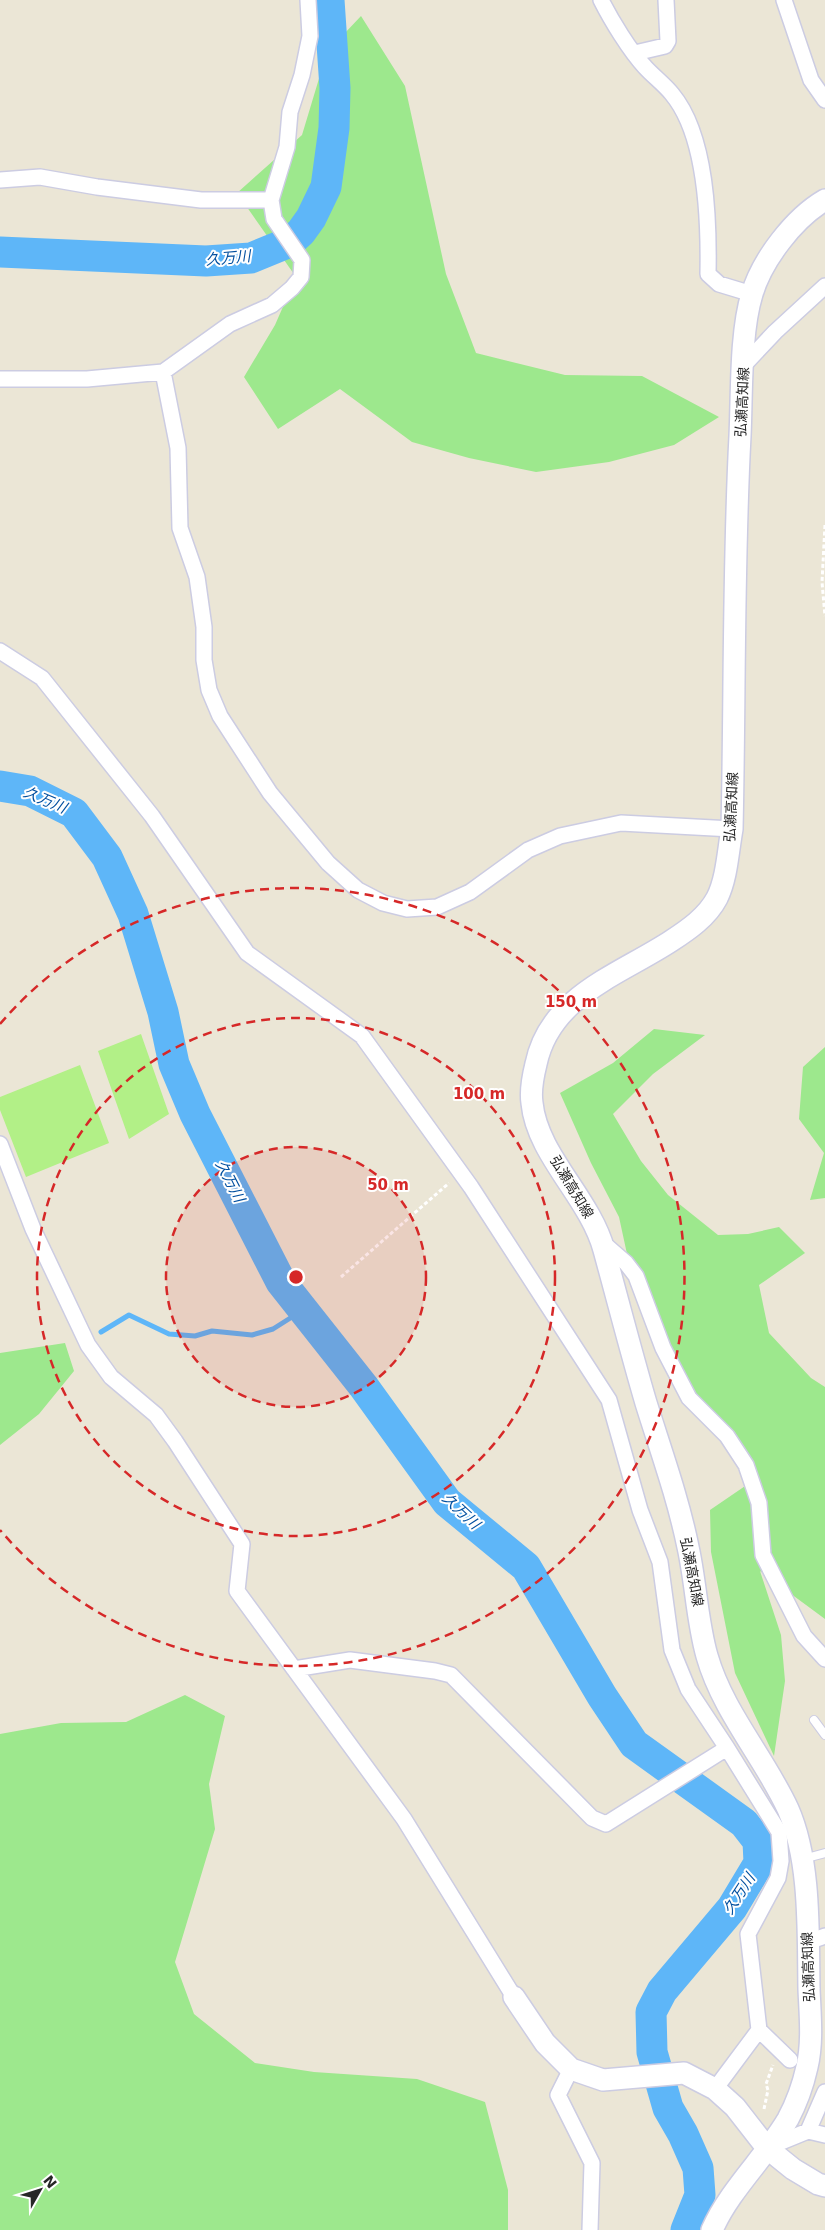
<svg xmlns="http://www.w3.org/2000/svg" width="825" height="2230" viewBox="0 0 825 2230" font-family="'DejaVu Sans','Noto Sans JP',sans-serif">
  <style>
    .green { fill: #9de88d }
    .pitch { fill: #b2f087 }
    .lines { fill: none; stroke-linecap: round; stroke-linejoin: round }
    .stream { stroke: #5eb6f8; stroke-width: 5 }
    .river { stroke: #5eb6f8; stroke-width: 31 }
    .lane-casing { stroke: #cccce2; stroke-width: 10 }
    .street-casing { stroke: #cccce2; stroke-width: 18 }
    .secondary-casing { stroke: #cccce2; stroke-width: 24 }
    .path { stroke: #fff; stroke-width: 3; stroke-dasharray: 4 2.5; stroke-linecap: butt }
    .lane { stroke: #fff; stroke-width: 8 }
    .street { stroke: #fff; stroke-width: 15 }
    .secondary { stroke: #fff; stroke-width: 21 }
    .ring { fill: none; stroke: #d62828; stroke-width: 2.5; stroke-dasharray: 9 6 }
    .labels { text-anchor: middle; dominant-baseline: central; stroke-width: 4; stroke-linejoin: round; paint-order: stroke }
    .street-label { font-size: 14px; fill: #272727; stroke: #fff }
    .water-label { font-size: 15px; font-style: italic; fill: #024f9f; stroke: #fff }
    .centre { fill: #d62828; stroke: #fff; stroke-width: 2.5 }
    .ring-label { font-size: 15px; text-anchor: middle; font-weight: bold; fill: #d62828; stroke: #fff; stroke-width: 4; stroke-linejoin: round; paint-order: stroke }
  </style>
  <rect width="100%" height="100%" fill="#ebe6d6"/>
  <path class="green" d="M 361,16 L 405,86 L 446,274 L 476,353 L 565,375 L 642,376 L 719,417 L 674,445 L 609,462 L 536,472 L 469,458 L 412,442 L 340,389 L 278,429 L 244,377 L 275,325 L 296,277 L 237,193 L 302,135 L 327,52 Z
    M 654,1029 L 705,1035 L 653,1074 L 613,1114 L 641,1161 L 668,1195 L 718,1235 L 748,1234 L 779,1227 L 805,1253 L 759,1285 L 769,1333 L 811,1378 L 825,1387 L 825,1619 L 760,1571 L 781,1635 L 785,1681 L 774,1756 L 735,1673 L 711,1552 L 710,1510 L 751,1482 L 691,1391 L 632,1277 L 619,1217 L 591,1163 L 560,1093 L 613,1063 Z
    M 825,1047 L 825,1198 L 810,1200 L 824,1153 L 799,1119 L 803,1067 Z
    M 65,1343 L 74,1371 L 39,1414 L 0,1445 L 0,1353 Z
    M 185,1695 L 225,1716 L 209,1784 L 215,1829 L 175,1962 L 194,2014 L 255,2063 L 314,2072 L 417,2079 L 485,2102 L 508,2190 L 508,2230 L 0,2230 L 0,1734 L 61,1723 L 126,1722 Z"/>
  <path class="pitch" d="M 141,1034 L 169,1114 L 129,1139 L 98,1051 Z
    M 80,1065 L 109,1143 L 26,1177 L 0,1110 L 0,1097 Z"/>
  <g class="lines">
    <path class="stream" d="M 101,1332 L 129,1315 L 169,1334 L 195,1336 L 212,1331 L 252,1335 L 273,1329 L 303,1310"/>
    <path class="river" d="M 0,252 L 206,261 L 251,258 L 290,242 L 301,232 L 311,218 L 326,187 L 334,128 L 335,88 L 329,0
      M 0,786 L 30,791 L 74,813 L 107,857 L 133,914 L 163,1012 L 174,1064 L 195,1114 L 281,1282 L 364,1387 L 447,1502 L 526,1567 L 602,1696 L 634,1744 L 744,1823 L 758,1841 L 759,1863 L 732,1908 L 662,1991 L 651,2012 L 652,2052 L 668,2108 L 683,2134 L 698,2168 L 700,2195 L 686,2230"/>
    <g class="lane-casing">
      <path id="lane" d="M 814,1720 L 825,1735
        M 803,1859 L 825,1853"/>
    </g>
    <g class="street-casing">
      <path id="street" d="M 601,0 C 611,20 630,51 645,67 C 653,76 664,84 672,94 C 707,136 709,221 708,274 L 719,284 L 752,294
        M 784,0 L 811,80 L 825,100
        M 635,53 L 665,46 L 668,41 L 666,0
        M 0,180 L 40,177 L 97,187 L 201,200 L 271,200
        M 743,366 L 775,332 L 825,286
        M 163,372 L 178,448 L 180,528 L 197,577 L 204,627 L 204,660 L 209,690 L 220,716 L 270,793 L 328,863 L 358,890 L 383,903 L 407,909 L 437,907 L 470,892 L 528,850 L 560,836 L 621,823 L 732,829
        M 0,379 L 87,379 L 163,372 L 230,324 L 272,305 L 292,288 L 301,277 L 302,260 L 274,219 L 271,200 L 287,147 L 290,112 L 302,75 L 310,36 L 308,0
        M 0,651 L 42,678 L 152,816 L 247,953 L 362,1036 L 471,1187 L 609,1400 L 640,1510 L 660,1562 L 672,1650 L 688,1689 L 727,1748 L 779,1832 L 781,1861 L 778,1878 L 748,1934 L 759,2030 L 715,2089
        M 0,1144 L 33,1229 L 88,1345 L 111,1377 L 156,1415 L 175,1441 L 242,1544 L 237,1591 L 404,1819 L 514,1997
        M 603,1243 L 626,1263 L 636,1276 L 663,1348 L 689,1398 L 727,1436 L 746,1465 L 759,1503 L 763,1555 L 804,1636 L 825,1659
        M 294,1669 L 350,1660 L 435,1671 L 451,1675 L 592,1818 L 606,1824 L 727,1748
        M 808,1942 L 825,1936
        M 759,2030 L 790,2060
        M 571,2069 L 558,2095 L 592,2163 L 590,2230
        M 808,2131 L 825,2092
        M 769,2147 L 808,2131 L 825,2135"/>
    </g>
    <g class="secondary-casing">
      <path id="secondary" d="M 514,1997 L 545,2043 L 571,2069 L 603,2080 L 684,2073 L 715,2089 L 735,2107 L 767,2148 L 793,2169 L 818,2184 L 825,2186
        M 712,2230 C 730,2189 765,2158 788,2119 C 796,2104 803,2085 807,2067 C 813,2042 810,2014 809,1989 C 808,1933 811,1861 788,1809 C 764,1757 723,1712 707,1656 C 697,1621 696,1583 688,1547 C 678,1498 661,1451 646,1403 C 631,1352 618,1301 604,1250 C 590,1198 537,1155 532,1103 C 530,1090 533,1076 536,1064 C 550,996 619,975 671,941 C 688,930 707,917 717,898 C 727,878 728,851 732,829 C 735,698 733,567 740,436 C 742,394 740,333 752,294 C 762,260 794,218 825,200"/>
    </g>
    <path class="path" d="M 825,525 L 822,582 L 825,616
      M 341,1277 L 449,1183
      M 764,2109 L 768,2090 L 766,2084 L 773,2065"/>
    <use href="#lane" class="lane"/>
    <use href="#street" class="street"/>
    <use href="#secondary" class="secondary"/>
  </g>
  <circle cx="296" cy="1277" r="130" fill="#d62828" fill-opacity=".12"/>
  <g class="ring">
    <circle cx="296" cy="1277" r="130"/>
    <circle cx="296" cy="1277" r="259"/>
    <path d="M0 1024A389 389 0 1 1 0 1530"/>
  </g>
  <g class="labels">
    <g class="street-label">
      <text transform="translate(742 402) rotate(-87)">弘瀬高知線</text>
      <text transform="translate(731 807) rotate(-87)">弘瀬高知線</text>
      <text transform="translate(572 1187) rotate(59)">弘瀬高知線</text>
      <text transform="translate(692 1572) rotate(79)">弘瀬高知線</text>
      <text transform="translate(808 1967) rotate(-92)">弘瀬高知線</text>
    </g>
    <g class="water-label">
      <text transform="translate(228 258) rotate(-5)">久万川</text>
      <text transform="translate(45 800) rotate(23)">久万川</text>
      <text transform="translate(230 1181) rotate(63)">久万川</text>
      <text transform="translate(461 1511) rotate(43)">久万川</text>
      <text transform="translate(739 1894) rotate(-57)">久万川</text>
    </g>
  </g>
  <circle cx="296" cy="1277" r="8" class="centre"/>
  <g class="ring-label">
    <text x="571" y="1007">150 m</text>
    <text x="479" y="1099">100 m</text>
    <text x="388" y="1190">50 m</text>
  </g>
  <g transform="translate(40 2190) rotate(51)" stroke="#ffffff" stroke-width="4" paint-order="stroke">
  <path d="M0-4L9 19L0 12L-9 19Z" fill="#272727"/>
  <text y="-8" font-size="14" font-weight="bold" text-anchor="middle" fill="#272727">N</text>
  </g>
</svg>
